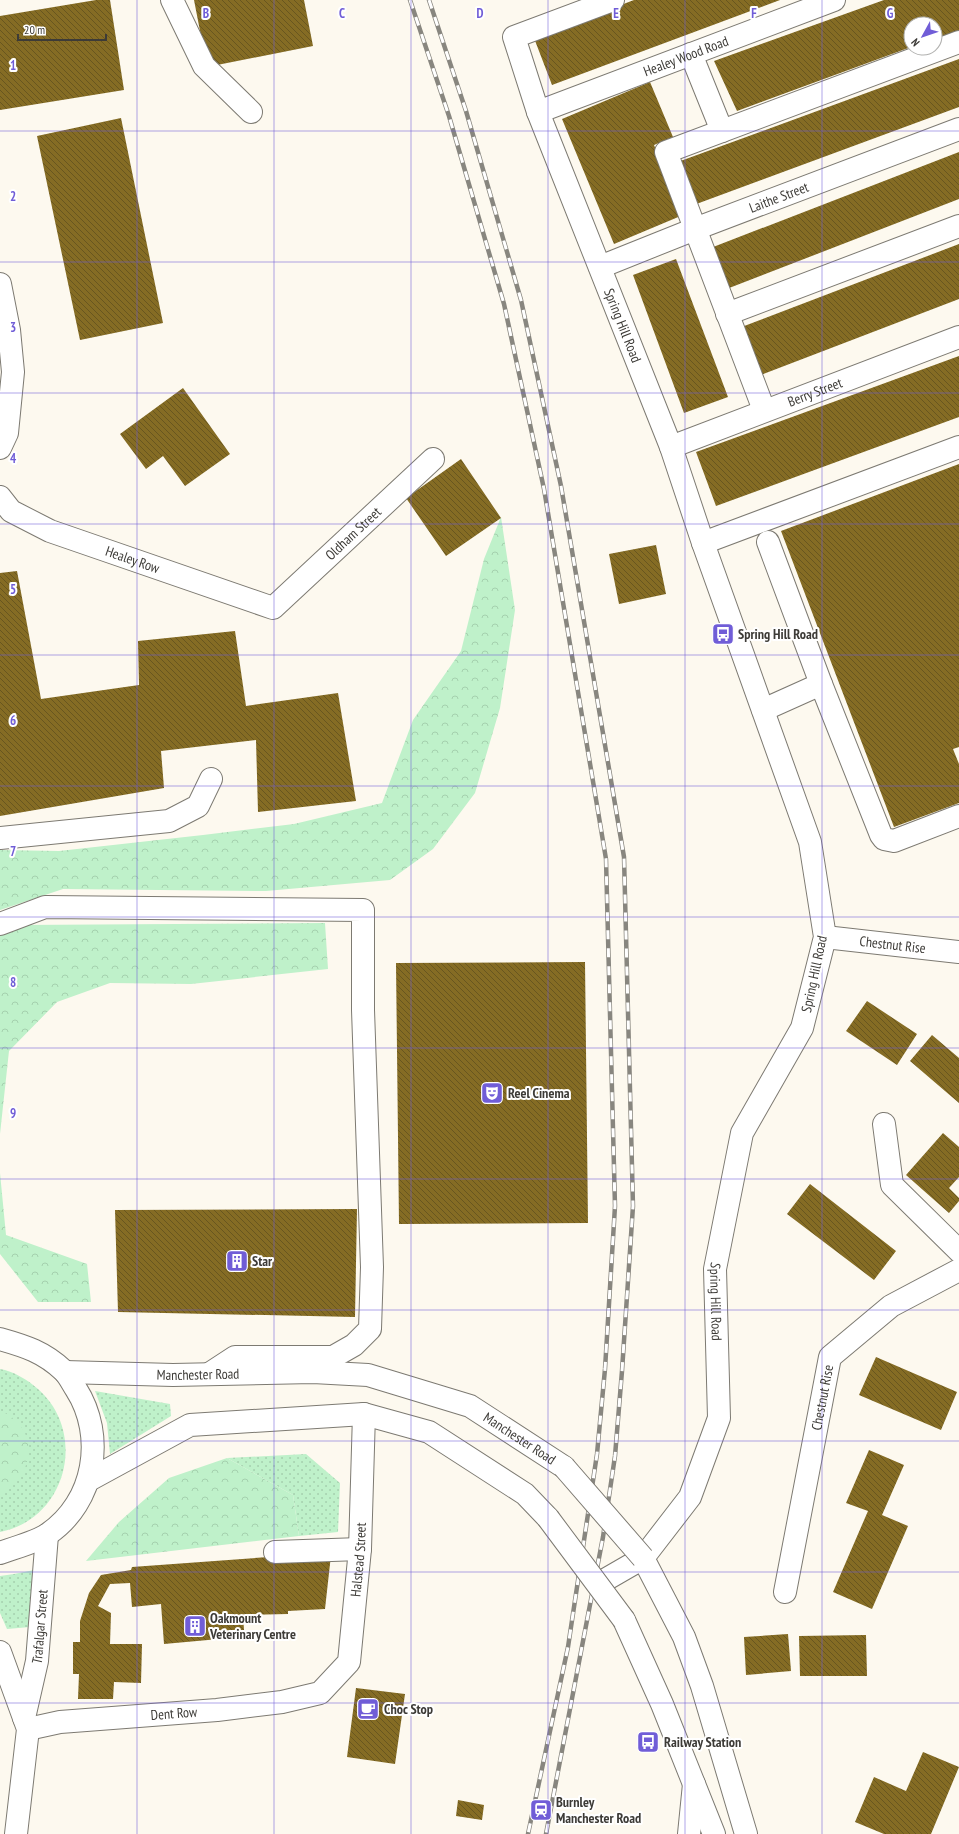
<svg xmlns="http://www.w3.org/2000/svg" width="959" height="1834" viewBox="0 0 959 1834" font-family="'PT Sans Narrow',sans-serif">
  <style>
    .grass { fill: url(#grass-dots) }
    .forest { fill: url(#forest-crowns) }
    .building { fill: url(#building-back-hatch) }
    .lines { fill: none; stroke-linecap: round; stroke-linejoin: round }
    .minor-casing { stroke: #7d7a72; stroke-width: 24 }
    .major-casing { stroke: #7d7a72; stroke-width: 24 }
    .minor { stroke: #fff; stroke-width: 22 }
    .major { stroke: #fff; stroke-width: 22 }
    .rail-casing { stroke: #88867f; stroke-width: 4.5 }
    .rail { stroke: #fff; stroke-width: 3; stroke-dasharray: 9; stroke-linecap: butt }
    .major-bridge-casing { stroke: #7d7a72; stroke-width: 24; stroke-linecap: butt }
    .major-bridge { stroke: #fff; stroke-width: 22 }
    .grid { fill: none; stroke: #705dd7; stroke-width: 1; stroke-opacity: 0.55 }
    .labels { text-anchor: middle; dominant-baseline: central; stroke-width: 4; stroke-linejoin: round; paint-order: stroke }
    .street-label { font-size: 14px; fill: #3d3b37; stroke: #fff }
    .poi-label { font-size: 14px; font-weight: bold; fill: #3d3b37; stroke: #fff; text-anchor: start }
    .grid-label { font-size: 13px; text-anchor: middle; font-weight: bold; fill: #705dd7; stroke: #fff; stroke-width: 4; stroke-linejoin: round; paint-order: stroke }
  </style>
  <defs>
    <pattern id="grass-dots" width="8" height="8" patternUnits="userSpaceOnUse"><rect width="8" height="8" fill="#bff1ca"/><path d="M2 2h.1M6 6h.1" fill="none" stroke="#a5d0ae" stroke-width="1.8" stroke-linecap="round"/></pattern>
    <pattern id="forest-crowns" width="20" height="18" patternUnits="userSpaceOnUse"><rect width="20" height="18" fill="#bff1ca"/><path d="M2 6a3 3 0 1 1 6 0M12 15a3 3 0 1 1 6 0" fill="none" stroke="#a5d0ae"/></pattern>
    <pattern id="building-back-hatch" width="6" height="6" patternUnits="userSpaceOnUse"><rect width="6" height="6" fill="#856c24"/><path d="M-1 5l2 2M0 0l6 6M5-1l2 2" fill="none" stroke="#68561f"/></pattern>
  </defs>
  <rect width="100%" height="100%" fill="#fdf9ef"/>
  <path class="grass" d="M 0,1369 C 13,1371 28,1380 38,1389 C 88,1433 67,1519 0,1532 Z
    M 95,1391 L 170,1404 L 171,1416 L 110,1454 L 107,1423 Z
    M 306,1454 L 340,1483 L 338,1532 L 299,1536 L 293,1495 L 227,1458 Z
    M 39,1569 L 30,1627 L 7,1629 L 0,1613 L 0,1576 L 14,1574 Z"/>
  <path class="forest" d="M 501,517 L 515,610 L 500,708 L 475,793 L 433,849 L 390,880 L 266,891 L 63,889 L 0,910 L 0,850 L 59,851 L 203,835 L 294,824 L 382,803 L 413,720 L 461,651 L 484,559 Z
    M 325,923 L 328,969 L 191,984 L 110,983 L 57,1002 L 9,1051 L 0,1134 L 0,934 L 18,925 Z
    M 0,1173 L 6,1235 L 87,1264 L 91,1302 L 38,1302 L 0,1254 Z
    M 0,1411 C 40,1426 36,1476 0,1494 Z
    M 227,1458 L 293,1495 L 299,1536 L 86,1561 L 119,1522 L 169,1478 Z"/>
  <path class="building" d="M 96,0 L 110,0 L 124,90 L 0,110 L 0,16 Z
    M 194,0 L 304,0 L 313,46 L 207,67 Z
    M 634,0 L 780,0 L 552,85 L 534,38 Z
    M 884,0 L 959,0 L 959,30 L 935,39 L 935,24 L 911,24 L 911,47 L 737,111 L 714,61 Z
    M 959,59 L 959,107 L 691,206 L 675,163 Z
    M 650,82 L 673,137 L 654,145 L 683,215 L 614,244 L 562,119 Z
    M 121,118 L 163,323 L 80,340 L 37,136 Z
    M 959,152 L 959,199 L 724,290 L 708,249 Z
    M 959,244 L 959,299 L 758,376 L 739,328 Z
    M 676,259 L 728,397 L 684,413 L 633,275 Z
    M 959,356 L 959,417 L 716,506 L 696,452 Z
    M 183,388 L 230,454 L 185,486 L 163,456 L 146,469 L 120,434 Z
    M 461,459 L 501,518 L 446,556 L 406,498 Z
    M 959,464 L 959,747 L 953,749 L 959,764 L 959,803 L 894,827 L 781,531 Z
    M 656,545 L 666,594 L 619,604 L 609,554 Z
    M 17,571 L 41,699 L 139,685 L 138,641 L 235,631 L 246,706 L 338,693 L 356,801 L 258,812 L 256,740 L 161,751 L 164,788 L 0,816 L 0,573 Z
    M 585,962 L 588,1223 L 399,1224 L 396,963 Z
    M 867,1001 L 917,1034 L 897,1065 L 846,1031 Z
    M 932,1035 L 959,1058 L 959,1103 L 910,1061 Z
    M 943,1133 L 959,1147 L 959,1177 L 949,1188 L 959,1198 L 959,1201 L 949,1213 L 906,1175 Z
    M 810,1184 L 896,1251 L 874,1280 L 787,1214 Z
    M 357,1209 L 355,1317 L 118,1312 L 115,1210 Z
    M 876,1357 L 957,1392 L 941,1430 L 859,1395 Z
    M 869,1450 L 904,1465 L 882,1515 L 908,1526 L 872,1609 L 833,1592 L 868,1511 L 846,1503 Z
    M 331,1555 L 325,1609 L 288,1611 L 288,1614 L 243,1615 L 244,1630 L 229,1630 L 230,1638 L 164,1644 L 161,1604 L 132,1607 L 130,1583 L 110,1584 L 98,1606 L 111,1613 L 110,1644 L 142,1644 L 141,1683 L 114,1682 L 113,1699 L 78,1699 L 79,1674 L 73,1674 L 73,1642 L 80,1642 L 80,1621 L 89,1593 L 101,1575 L 131,1570 L 132,1567 L 283,1556 Z
    M 788,1634 L 791,1671 L 746,1675 L 744,1637 Z
    M 866,1635 L 867,1676 L 800,1676 L 799,1636 Z
    M 356,1688 L 405,1694 L 395,1764 L 347,1757 Z
    M 923,1752 L 959,1767 L 931,1834 L 884,1834 L 855,1822 L 874,1777 L 906,1791 Z
    M 458,1800 L 484,1805 L 482,1820 L 456,1816 Z"/>
  <g class="lines">
    <g class="minor-casing">
      <g id="minor">
        <path d="M 172,0 L 204,66 L 251,112"/>
        <path id="s1" d="M 613,0 L 514,37 L 538,112 L 671,447 L 703,543 L 810,842 L 825,937 L 802,1028 L 742,1133 L 715,1269 L 719,1418 L 690,1497 L 643,1558"/>
        <path d="M 691,54 L 722,131"/>
        <path id="s2" d="M 538,112 L 834,0"/>
        <path id="s3" d="M 600,267 L 695,229 L 959,129"/>
        <path d="M 0,284 L 9,330 L 13,372 L 7,433 L 0,448"/>
        <path d="M 727,314 L 959,226"/>
        <path d="M 764,410 L 666,152 L 959,42"/>
        <path id="s4" d="M 671,447 L 959,337"/>
        <path id="s5" d="M 0,497 L 11,511 L 50,531 L 273,608 L 433,459"/>
        <path d="M 768,542 L 821,684"/>
        <path d="M 703,543 L 959,447"/>
        <path d="M 763,710 L 821,684 L 881,835 L 884,839 L 894,841 L 959,816"/>
        <path d="M 0,838 L 169,821 L 198,806 L 211,779"/>
        <path d="M 0,924 L 45,907 L 363,910 L 363,1010 L 372,1267 L 370,1329 L 354,1345 L 333,1357 L 235,1357 L 209,1374"/>
        <path id="s6" d="M 825,937 L 959,952"/>
        <path d="M 884,1124 L 892,1185 L 959,1251"/>
        <path d="M 275,1552 L 360,1549"/>
        <path id="s7" d="M 785,1592 L 830,1357 L 891,1306 L 959,1270"/>
        <path id="s8" d="M 28,1729 L 60,1722 L 217,1710 L 282,1702 L 320,1693 L 349,1662 L 360,1549 L 364,1414"/>
        <path d="M 689,1834 L 694,1784"/>
      </g>
    </g>
    <g class="major-casing">
      <g id="major">
        <path d="M 0,1339 C 25,1346 44,1352 64,1371 C 69,1376 72,1383 76,1389 C 106,1436 95,1502 48,1534 C 37,1542 13,1548 0,1553"/>
        <path id="s9" d="M 65,1372 L 173,1375 L 313,1372 L 368,1375 L 470,1406 L 564,1467"/>
        <path d="M 89,1480 L 190,1425 L 364,1414 L 429,1432 L 525,1494 L 548,1518"/>
        <path d="M 598,1584 L 643,1558 L 684,1637 L 702,1686 L 746,1834"/>
        <path d="M 624,1620 L 662,1704 L 714,1834"/>
        <path d="M 0,1652 L 28,1729 L 16,1834"/>
        <path id="s10" d="M 24,1718 L 37,1661 L 47,1535"/>
      </g>
    </g>
    <use href="#minor" class="minor"/>
    <use href="#major" class="major"/>
    <g class="rail-casing">
      <path id="rail" d="M 410,0 L 449,116 L 504,304 L 544,489 L 606,859 L 615,1206 L 605,1369 L 597,1454 L 568,1647 L 528,1834
        M 429,0 L 466,111 L 521,300 L 561,486 L 624,857 L 633,1206 L 622,1371 L 615,1456 L 603,1537 L 546,1834"/>
    </g>
    <use href="#rail" class="rail"/>
    <g class="major-bridge-casing">
      <path id="major-bridge" d="M 564,1467 L 643,1558
        M 548,1518 L 624,1620"/>
    </g>
    <use href="#major-bridge" class="major-bridge"/>
  </g>
  <path class="grid" d="M 137,0 L 137,1834M 274,0 L 274,1834M 411,0 L 411,1834M 548,0 L 548,1834M 685,0 L 685,1834M 822,0 L 822,1834M 0,131 L 959,131M 0,262 L 959,262M 0,393 L 959,393M 0,524 L 959,524M 0,655 L 959,655M 0,786 L 959,786M 0,917 L 959,917M 0,1048 L 959,1048M 0,1179 L 959,1179M 0,1310 L 959,1310M 0,1441 L 959,1441M 0,1572 L 959,1572M 0,1703 L 959,1703"/>
  <defs>
    <g id="bus-square" transform="scale(1.15)"><rect x="-9" y="-9" width="18" height="18" rx="4" fill="#705dd7" stroke="#fff"/><path d="M-5-6H5V4H4V6H2V4H-2V6H-4V4H-5ZM-3.5-4V0h7V-4ZM-3.5 1.2v1.5H-2V1.2ZM2 1.2v1.5H3.5V1.2Z" fill="#fff"/></g>
    <g id="theatre-square" transform="scale(1.15)"><rect x="-9" y="-9" width="18" height="18" rx="4" fill="#705dd7" stroke="#fff"/><path d="M-5-5.5Q0-4 5-5.5V0Q5 5 0 6Q-5 5-5 0ZM-3.3-2.5H-1v1.5H-3.3ZM1-2.5H3.3v1.5H1ZM-2.8 1Q0 5.5 2.8 1Z" fill="#fff"/></g>
    <g id="building-square" transform="scale(1.15)"><rect x="-9" y="-9" width="18" height="18" rx="4" fill="#705dd7" stroke="#fff"/><path d="M-4-6H4V6H1V3H-1V6H-4ZM-2.5-4.3h1.7v1.8h-1.7ZM.8-4.3h1.7v1.8H.8ZM-2.5-1h1.7V.8h-1.7ZM.8-1h1.7V.8H.8Z" fill="#fff"/></g>
    <g id="cafe-square" transform="scale(1.15)"><rect x="-9" y="-9" width="18" height="18" rx="4" fill="#705dd7" stroke="#fff"/><path d="M-5.5-4.5H6V0H3Q3 3.5 0 3.5H-2.5Q-5.5 3.5-5.5 0ZM3-3.2v2h1.7v-2ZM-6 4.5H4V6H-6Z" fill="#fff"/></g>
    <g id="station-square" transform="scale(1.15)"><rect x="-9" y="-9" width="18" height="18" rx="4" fill="#705dd7" stroke="#fff"/><path d="M-3-6H3Q5-6 5-4V2Q5 4 3 4L4.5 6H3L1.5 4h-3L-3 6H-4.5L-3 4Q-5 4-5 2V-4Q-5-6-3-6ZM-3.5-4v3h7v-3ZM-3.5 1v1.5H-2V1ZM2 1v1.5H3.5V1Z" fill="#fff"/></g>
  </defs>
  <g fill-rule="evenodd">
    <use href="#bus-square" x="723" y="634"/>
    <use href="#theatre-square" x="492" y="1093"/>
    <use href="#building-square" x="237" y="1261"/>
    <use href="#building-square" x="195" y="1626"/>
    <use href="#cafe-square" x="368" y="1709"/>
    <use href="#bus-square" x="648" y="1742"/>
    <use href="#station-square" x="541" y="1810"/>
  </g>
  <g class="labels">
    <g class="street-label">
      <text stroke="none"><textPath href="#s2" startOffset="158">Healey Wood Road</textPath></text>
      <text stroke="none"><textPath href="#s3" startOffset="192">Laithe Street</textPath></text>
      <text stroke="none"><textPath href="#s1" startOffset="414">Spring Hill Road</textPath></text>
      <text stroke="none"><textPath href="#s4" startOffset="154">Berry Street</textPath></text>
      <text stroke="none"><textPath href="#s5" startOffset="407">Oldham Street</textPath></text>
      <text stroke="none"><textPath href="#s5" startOffset="149">Healey Row</textPath></text>
      <text stroke="none"><textPath href="#s6" startOffset="68">Chestnut Rise</textPath></text>
      <text transform="translate(814 974) rotate(-78)">Spring Hill Road</text>
      <text stroke="none"><textPath href="#s1" startOffset="1446">Spring Hill Road</textPath></text>
      <text stroke="none"><textPath href="#s9" startOffset="133">Manchester Road</textPath></text>
      <text stroke="none"><textPath href="#s7" startOffset="198">Chestnut Rise</textPath></text>
      <text stroke="none"><textPath href="#s9" startOffset="469">Manchester Road</textPath></text>
      <text stroke="none"><textPath href="#s8" startOffset="440">Halstead Street</textPath></text>
      <text stroke="none"><textPath href="#s10" startOffset="93">Trafalgar Street</textPath></text>
      <text stroke="none"><textPath href="#s8" startOffset="147">Dent Row</textPath></text>
    </g>
    <g class="poi-label">
      <text x="738" y="634">Spring Hill Road</text>
      <text x="508" y="1093">Reel Cinema</text>
      <text x="252" y="1261">Star</text>
      <text x="210" y="1618">Oakmount<tspan x="210" dy="16">Veterinary Centre</tspan></text>
      <text x="384" y="1709">Choc Stop</text>
      <text x="664" y="1742">Railway Station</text>
      <text x="556" y="1802">Burnley<tspan x="556" dy="16">Manchester Road</tspan></text>
    </g>
  </g>
  <g class="grid-label">
    <text x="206" y="18">B</text>
    <text x="342" y="18">C</text>
    <text x="480" y="18">D</text>
    <text x="616" y="18">E</text>
    <text x="754" y="18">F</text>
    <text x="890" y="18">G</text>
    <text x="13" y="70">1</text>
    <text x="13" y="201">2</text>
    <text x="13" y="332">3</text>
    <text x="13" y="463">4</text>
    <text x="13" y="594">5</text>
    <text x="13" y="725">6</text>
    <text x="13" y="856">7</text>
    <text x="13" y="987">8</text>
    <text x="13" y="1118">9</text>
  </g>
  <g transform="translate(923 36) rotate(230)"><circle r="19" fill="#ffffff" stroke="#b1b1af"/>
  <path d="M0-3L7 15L0 10L-7 15Z" fill="#705dd7"/>
  <text y="-6" font-size="11" font-weight="bold" text-anchor="middle" fill="#3d3b37">N</text>
  </g>
  <path d="M18 34v6h88v-6" fill="none" stroke="#3d3b37" stroke-width="2"/>
  <text x="24" y="34" font-size="12" fill="#3d3b37" stroke="#ffffff" stroke-width="3" paint-order="stroke">20 m</text>
</svg>
